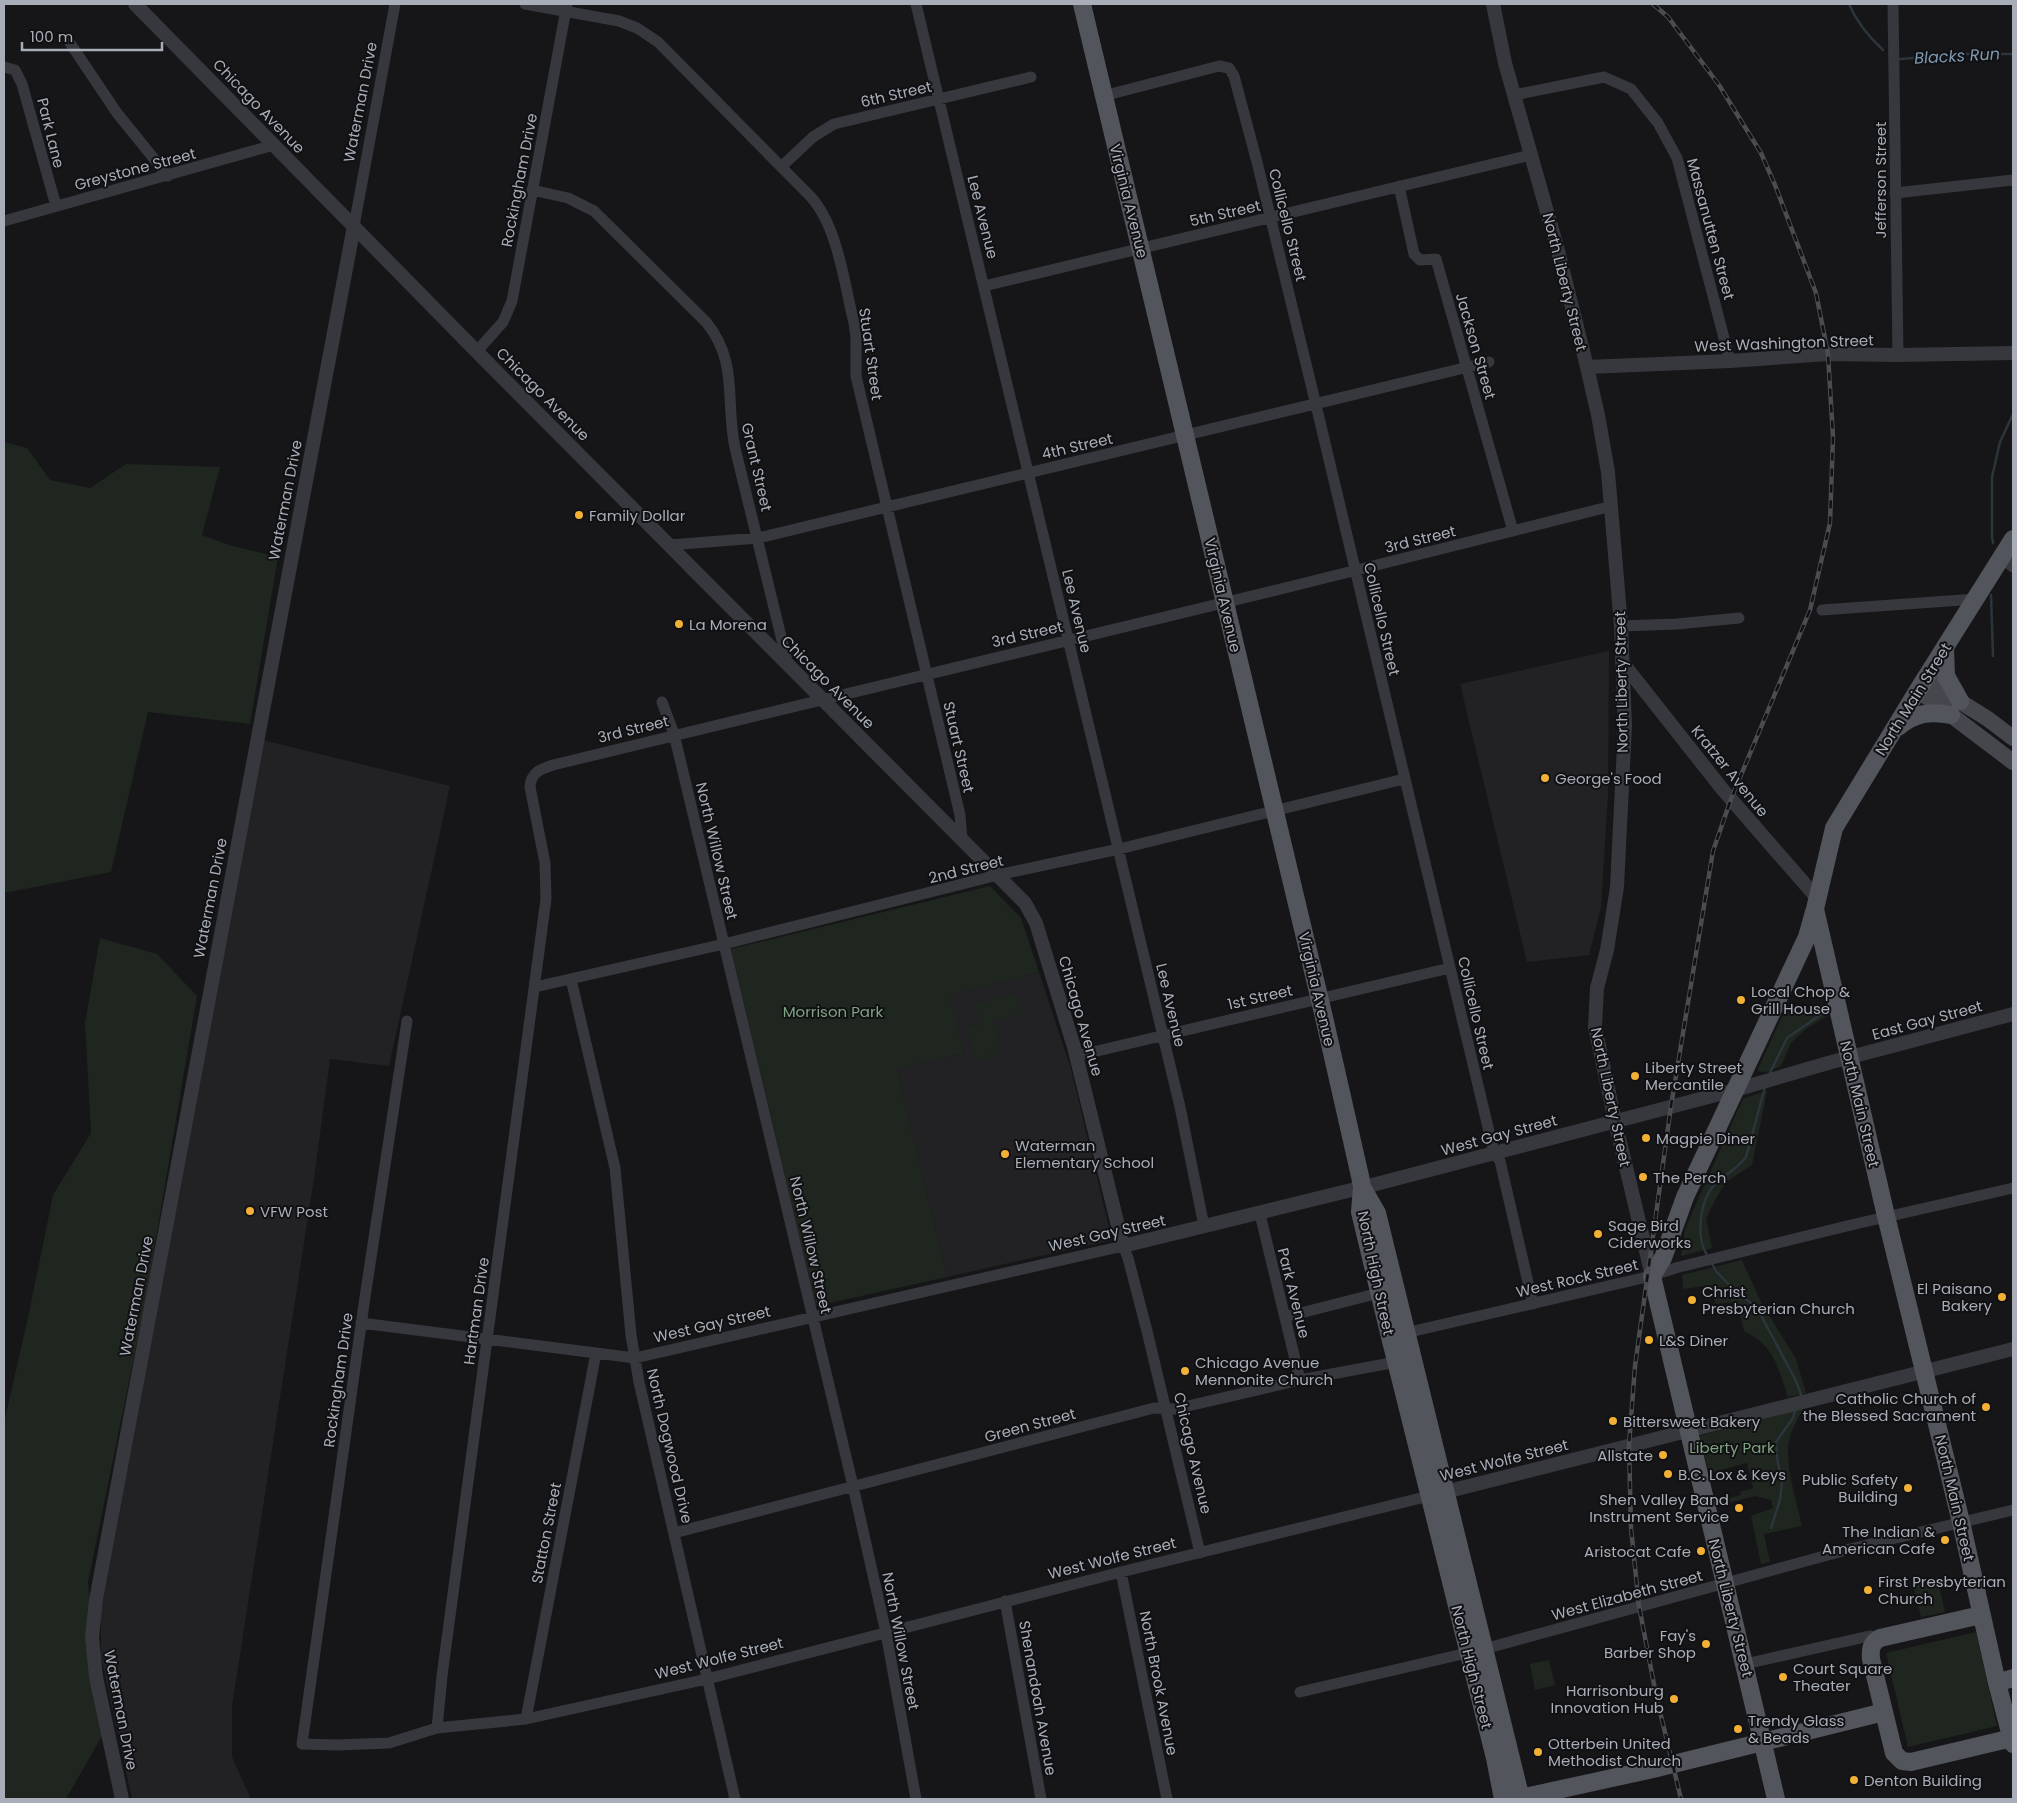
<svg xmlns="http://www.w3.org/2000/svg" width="2017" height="1803" viewBox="0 0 2017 1803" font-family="Poppins,sans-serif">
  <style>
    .built { fill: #222225 }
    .green { fill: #1e261f }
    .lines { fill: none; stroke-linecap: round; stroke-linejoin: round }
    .stream { stroke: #2c353c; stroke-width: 2.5 }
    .minor { stroke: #37383d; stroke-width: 11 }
    .tertiary { stroke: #37383d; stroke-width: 14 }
    .secondary { stroke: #45474d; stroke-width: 16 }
    .primary { stroke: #53555c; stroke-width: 18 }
    .rail-casing { stroke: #4a4c52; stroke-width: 4.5 }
    .rail { stroke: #111113; stroke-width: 2.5; stroke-dasharray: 8; stroke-linecap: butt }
    .poi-dot { fill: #f2b134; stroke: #111113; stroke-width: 2 }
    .labels { text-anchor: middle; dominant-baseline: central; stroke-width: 4; stroke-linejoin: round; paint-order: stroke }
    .street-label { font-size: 15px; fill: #a8adb8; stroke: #111113 }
    .poi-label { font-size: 15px; fill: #a8adb8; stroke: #111113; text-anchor: start }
    .park-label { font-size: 15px; fill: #7fa381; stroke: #111113 }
    .water-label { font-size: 16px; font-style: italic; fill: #7f9bb3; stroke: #111113 }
  </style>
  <rect width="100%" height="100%" fill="#161618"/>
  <path class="built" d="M 1609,651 L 1608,796 L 1601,907 L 1589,955 L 1527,962 L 1460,684 Z
    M 263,740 L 450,786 L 389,1066 L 330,1059 L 314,1179 L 232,1706 L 232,1757 L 251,1799 L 132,1799 L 101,1656 L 101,1613 Z
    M 1039,972 L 1071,1069 L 1112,1240 L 947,1277 L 897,1069 L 964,1053 L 949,995 Z"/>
  <path class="green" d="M 4,442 L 27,448 L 50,480 L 90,488 L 126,464 L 220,467 L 202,535 L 229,545 L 278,557 L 250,724 L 148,712 L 111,872 L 4,893 Z
    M 990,886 L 1021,918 L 1039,972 L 950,995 L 964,1053 L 897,1069 L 947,1277 L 816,1306 L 731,949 Z
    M 100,938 L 157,954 L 197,996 L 145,1303 L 88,1582 L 102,1736 L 66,1799 L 4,1799 L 4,1423 L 29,1313 L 53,1195 L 91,1133 L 85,1023 Z
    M 1017,993 L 1023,1013 L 993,1021 L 1001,1053 L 975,1060 L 967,1028 L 981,1024 L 975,1005 Z
    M 1823,1004 L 1827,1016 L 1806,1029 L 1791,1043 L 1781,1066 L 1767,1072 L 1757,1071 L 1784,1012 L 1794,1012 Z
    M 1767,1091 L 1752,1165 L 1726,1182 L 1715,1200 L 1706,1218 L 1712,1248 L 1681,1256 L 1685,1229 L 1740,1105 L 1744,1098 Z
    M 1742,1260 L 1761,1302 L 1796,1359 L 1806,1393 L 1788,1397 C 1777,1366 1775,1346 1744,1331 L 1737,1302 L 1716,1304 L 1711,1285 L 1683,1289 L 1682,1275 Z
    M 1804,1408 C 1797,1420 1789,1434 1788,1448 C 1787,1474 1797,1501 1802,1526 L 1764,1534 L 1770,1562 L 1761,1564 L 1751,1516 L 1773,1508 L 1771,1500 L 1755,1496 L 1720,1505 L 1719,1501 L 1741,1495 L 1740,1492 L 1753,1488 L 1747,1463 L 1709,1473 L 1699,1436 Z
    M 1937,1577 L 1945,1612 L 1921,1617 L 1913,1583 Z
    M 1976,1632 L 1997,1726 L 1908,1747 L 1886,1653 Z
    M 1549,1660 L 1555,1685 L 1535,1690 L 1530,1664 Z"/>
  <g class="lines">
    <path class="stream" d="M 1849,4 C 1857,23 1868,36 1883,50
      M 1900,59 L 1963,54 L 2013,54
      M 1993,543 L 1992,537 L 1992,477 L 2000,442 L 2013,414
      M 1991,595 L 1993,656
      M 1769,1075 L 1787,1038 L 1826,1011
      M 1707,1255 C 1695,1236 1700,1198 1717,1182 C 1728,1173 1738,1168 1746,1157 L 1765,1087
      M 1711,1262 L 1716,1271 L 1732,1288 L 1757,1308 L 1795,1379 L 1801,1394 L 1799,1399
      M 1771,1528 L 1780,1500 L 1782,1483 L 1777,1458 L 1776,1442 L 1793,1418 L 1796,1408"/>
    <path class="minor" d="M 525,4 L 619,21 L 637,28 L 658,42 L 810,196 C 838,226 844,283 854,323 L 856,337 L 856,376 L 960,815 L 962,840
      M 916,4 L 1180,1107 L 1204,1226
      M 1893,4 L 1898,355
      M 70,43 L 117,113 L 168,176
      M 4,67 L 15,70 L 22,84 L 56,206
      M 1514,95 L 1604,77 L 1631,89 L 1658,123 L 1677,158 L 1730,361
      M 1103,96 L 1219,66 L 1229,68 L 1234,76 L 1257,162 L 1316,405 L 1492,1144 L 1494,1153 L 1500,1161 L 1533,1304
      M 781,167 L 813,137 L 834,124 L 1031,77
      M 1399,186 L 1414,254 L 1420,260 L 1436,259 L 1513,531
      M 532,190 L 568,198 L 594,211 L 706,322 C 739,362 725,401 735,448 L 788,665
      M 1895,193 L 2013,180
      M 4,221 L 274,145
      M 354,226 L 395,4
      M 984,286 L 1531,155
      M 477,351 L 503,322 L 512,301 L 567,4
      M 670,545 L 758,538 L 1489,362
      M 2001,558 L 2013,567
      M 1822,610 L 1976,599
      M 1621,626 L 1677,624 L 1739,618
      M 662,702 L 674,734 L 853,1486 L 886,1633 L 916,1799
      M 571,979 L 615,1168 L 631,1335 L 639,1382 L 735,1799
      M 535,987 L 724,944 L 998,875 L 1119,849 L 1404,779
      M 407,1021 L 365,1297 L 302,1744 L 337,1745 L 389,1743 L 437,1728 L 526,1719 L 707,1679 L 1121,1572 L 1429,1496
      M 1076,1056 L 1450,968
      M 1260,1214 L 1300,1380
      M 1285,1317 L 1379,1293
      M 361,1323 L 635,1358 L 1123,1246 L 1128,1258 L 1147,1331 L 1200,1553
      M 1401,1334 L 1647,1277 L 1679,1267 L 1851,1225 L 2013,1188
      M 674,1533 L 1154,1408 L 1175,1409 L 1300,1380 L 1396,1362
      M 1121,1572 L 1167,1799
      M 1005,1601 L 1041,1799
      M 1745,1664 L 1865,1637 L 1872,1636 L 1880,1638
      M 1300,1692 L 1484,1649 L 1850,1549 L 2013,1510
      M 526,1719 L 596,1353
      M 437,1728 L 442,1676 L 546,899 L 545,863 L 530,787 C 531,772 541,769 553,765 L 1293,586 L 1612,506"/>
    <path class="tertiary" d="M 135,4 L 485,360 L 1025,903 L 1036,923 L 1074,1047 L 1123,1246 L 1380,1183 L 1735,1090 L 1828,1063 L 2013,1014
      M 1493,4 L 1505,63 L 1557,247 L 1587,367 L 1598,415 L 1608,472 L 1621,626 L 1625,726 L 1617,887 L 1607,950 L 1597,988 L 1595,1027 L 1615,1121 L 1652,1276
      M 1587,367 L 1730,361 L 1828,354 L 1898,355 L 2013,353
      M 1622,662 L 1723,790 L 1817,898
      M 1437,1494 L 2013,1349
      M 122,1799 L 96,1677 L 92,1637 L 96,1600 L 354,226"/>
    <path class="secondary" d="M 1924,679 L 1988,719 L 2013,738
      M 1918,690 L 2013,762"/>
    <path class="primary" d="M 1082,4 L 1323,1013 L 1360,1176 L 1362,1187 L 1360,1212 L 1390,1337 L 1495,1758 L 1503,1799
      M 2013,539 L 1918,690 L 1834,828 L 1815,909 L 1886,1216 L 1961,1522 L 1997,1683 L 2013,1744
      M 1945,648 L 1946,676 L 1960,701
      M 1898,727 C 1915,713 1930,711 1951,715
      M 1362,1187 L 1377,1213 L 1521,1799
      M 1981,1615 L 1880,1638 C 1871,1643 1870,1649 1871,1659 L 1894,1753 L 1902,1761 L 1911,1762 L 2012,1738
      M 1997,1683 L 2013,1678
      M 1516,1799 L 1653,1769 L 1884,1712
      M 1776,1799 L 1652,1276 L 1663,1258 L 1685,1197 L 1807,937 L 1814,912"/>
    <g class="rail-casing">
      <path id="rail" d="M 1653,4 L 1668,17 L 1719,85 L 1761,153 L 1775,185 L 1816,293 L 1828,354 L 1833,437 L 1830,523 L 1810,610 L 1731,799 L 1713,851 L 1671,1106 L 1635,1366 L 1629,1445 L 1631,1528 L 1639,1606 L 1656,1695 L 1681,1799"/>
    </g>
    <use href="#rail" class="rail"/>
  </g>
  <g class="poi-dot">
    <circle cx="579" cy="515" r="5"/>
    <circle cx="679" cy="624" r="5"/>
    <circle cx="1545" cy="778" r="5"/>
    <circle cx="1741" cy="1000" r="5"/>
    <circle cx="1635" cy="1076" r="5"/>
    <circle cx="1646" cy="1138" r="5"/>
    <circle cx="1005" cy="1154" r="5"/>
    <circle cx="1643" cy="1177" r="5"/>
    <circle cx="250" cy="1211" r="5"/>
    <circle cx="1598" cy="1234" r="5"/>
    <circle cx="2002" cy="1297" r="5"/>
    <circle cx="1692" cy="1300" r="5"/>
    <circle cx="1649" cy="1340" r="5"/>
    <circle cx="1185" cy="1371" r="5"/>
    <circle cx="1986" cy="1407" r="5"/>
    <circle cx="1613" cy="1421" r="5"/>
    <circle cx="1663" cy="1455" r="5"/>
    <circle cx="1668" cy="1474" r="5"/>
    <circle cx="1908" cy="1488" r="5"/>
    <circle cx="1739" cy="1508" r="5"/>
    <circle cx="1945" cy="1540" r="5"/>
    <circle cx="1701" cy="1551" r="5"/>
    <circle cx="1868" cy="1590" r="5"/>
    <circle cx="1706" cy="1644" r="5"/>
    <circle cx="1783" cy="1677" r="5"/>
    <circle cx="1674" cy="1699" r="5"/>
    <circle cx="1738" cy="1729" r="5"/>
    <circle cx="1538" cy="1752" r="5"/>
    <circle cx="1854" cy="1780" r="5"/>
  </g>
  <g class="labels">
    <g class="street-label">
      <text transform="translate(896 94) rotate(-13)">6th Street</text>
      <text transform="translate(360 102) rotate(-79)">Waterman Drive</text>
      <text transform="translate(259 106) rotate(46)">Chicago Avenue</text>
      <text transform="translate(51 133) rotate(76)">Park Lane</text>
      <text transform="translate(135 169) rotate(-15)">Greystone Street</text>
      <text transform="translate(519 180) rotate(-79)">Rockingham Drive</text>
      <text transform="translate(1880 180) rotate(-90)">Jefferson Street</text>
      <text transform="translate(1129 201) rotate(76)">Virginia Avenue</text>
      <text transform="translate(1225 213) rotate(-13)">5th Street</text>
      <text transform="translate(983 217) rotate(76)">Lee Avenue</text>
      <text transform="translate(1288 225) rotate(76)">Collicello Street</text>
      <text transform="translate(1711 229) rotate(75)">Massanutten Street</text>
      <text transform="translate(1565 282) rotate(76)">North Liberty Street</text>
      <text transform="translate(1784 343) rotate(-2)">West Washington Street</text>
      <text transform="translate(1476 346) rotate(74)">Jackson Street</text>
      <text transform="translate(871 354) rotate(82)">Stuart Street</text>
      <text transform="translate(543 394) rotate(45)">Chicago Avenue</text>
      <text transform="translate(1077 446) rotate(-13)">4th Street</text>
      <text transform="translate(757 467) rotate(77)">Grant Street</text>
      <text transform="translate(285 500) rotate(-79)">Waterman Drive</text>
      <text transform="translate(1420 539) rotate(-14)">3rd Street</text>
      <text transform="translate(1223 595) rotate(77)">Virginia Avenue</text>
      <text transform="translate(1077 611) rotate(77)">Lee Avenue</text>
      <text transform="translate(1382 619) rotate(77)">Collicello Street</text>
      <text transform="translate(1027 634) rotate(-13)">3rd Street</text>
      <text transform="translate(828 682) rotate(45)">Chicago Avenue</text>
      <text transform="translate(1621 682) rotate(-91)">North Liberty Street</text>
      <text transform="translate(1913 699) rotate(-58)">North Main Street</text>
      <text transform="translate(633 729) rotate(-14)">3rd Street</text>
      <text transform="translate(959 747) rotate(77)">Stuart Street</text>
      <text transform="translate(1730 771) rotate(51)">Kratzer Avenue</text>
      <text transform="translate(717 851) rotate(77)">North Willow Street</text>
      <text transform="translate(966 869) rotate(-14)">2nd Street</text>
      <text transform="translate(210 898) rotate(-79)">Waterman Drive</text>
      <text transform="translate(1317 989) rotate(77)">Virginia Avenue</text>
      <text transform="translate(1260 997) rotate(-13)">1st Street</text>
      <text transform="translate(1171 1005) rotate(77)">Lee Avenue</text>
      <text transform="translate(1476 1013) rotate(77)">Collicello Street</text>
      <text transform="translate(1081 1016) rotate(74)">Chicago Avenue</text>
      <text transform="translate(1927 1020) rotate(-15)">East Gay Street</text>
      <text transform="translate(1611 1097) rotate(78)">North Liberty Street</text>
      <text transform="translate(1860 1104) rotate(77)">North Main Street</text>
      <text transform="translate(1499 1135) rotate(-15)">West Gay Street</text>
      <text transform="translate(1107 1233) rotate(-13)">West Gay Street</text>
      <text transform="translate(811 1245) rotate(77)">North Willow Street</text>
      <text transform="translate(1376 1273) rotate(78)">North High Street</text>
      <text transform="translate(1577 1278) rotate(-13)">West Rock Street</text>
      <text transform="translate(1294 1293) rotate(76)">Park Avenue</text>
      <text transform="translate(136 1296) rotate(-79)">Waterman Drive</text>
      <text transform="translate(476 1311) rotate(-82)">Hartman Drive</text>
      <text transform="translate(712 1324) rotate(-13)">West Gay Street</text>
      <text transform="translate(338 1380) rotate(-82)">Rockingham Drive</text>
      <text transform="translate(1030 1425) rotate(-15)">Green Street</text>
      <text transform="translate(670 1446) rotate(77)">North Dogwood Drive</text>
      <text transform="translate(1193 1453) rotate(77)">Chicago Avenue</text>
      <text transform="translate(1504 1460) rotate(-14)">West Wolfe Street</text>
      <text transform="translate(1955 1498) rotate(77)">North Main Street</text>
      <text transform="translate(546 1533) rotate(-79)">Statton Street</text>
      <text transform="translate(1112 1558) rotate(-14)">West Wolfe Street</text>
      <text transform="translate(1627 1595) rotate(-15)">West Elizabeth Street</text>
      <text transform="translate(1731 1608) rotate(76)">North Liberty Street</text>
      <text transform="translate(901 1641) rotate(79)">North Willow Street</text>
      <text transform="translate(719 1658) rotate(-14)">West Wolfe Street</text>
      <text transform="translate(1472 1667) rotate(76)">North High Street</text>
      <text transform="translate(1159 1683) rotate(79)">North Brook Avenue</text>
      <text transform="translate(1038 1698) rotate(80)">Shenandoah Avenue</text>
      <text transform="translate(121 1710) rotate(79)">Waterman Drive</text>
    </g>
    <g class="poi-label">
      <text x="589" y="515">Family Dollar</text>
      <text x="689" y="624">La Morena</text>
      <text x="1555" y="778">George's Food</text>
      <text x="1751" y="991">Local Chop &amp;<tspan x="1751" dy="17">Grill House</tspan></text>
      <text x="1645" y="1067">Liberty Street<tspan x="1645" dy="17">Mercantile</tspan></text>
      <text x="1656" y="1138">Magpie Diner</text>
      <text x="1015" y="1145">Waterman<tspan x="1015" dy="17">Elementary School</tspan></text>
      <text x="1653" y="1177">The Perch</text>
      <text x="260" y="1211">VFW Post</text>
      <text x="1608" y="1225">Sage Bird<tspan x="1608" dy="17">Ciderworks</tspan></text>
      <text x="1992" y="1288" text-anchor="end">El Paisano<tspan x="1992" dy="17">Bakery</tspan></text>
      <text x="1702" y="1291">Christ<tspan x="1702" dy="17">Presbyterian Church</tspan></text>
      <text x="1659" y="1340">L&amp;S Diner</text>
      <text x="1195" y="1362">Chicago Avenue<tspan x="1195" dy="17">Mennonite Church</tspan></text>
      <text x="1976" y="1398" text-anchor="end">Catholic Church of<tspan x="1976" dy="17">the Blessed Sacrament</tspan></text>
      <text x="1623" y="1421">Bittersweet Bakery</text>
      <text x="1653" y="1455" text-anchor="end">Allstate</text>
      <text x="1678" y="1474">B.C. Lox &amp; Keys</text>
      <text x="1898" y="1479" text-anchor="end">Public Safety<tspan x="1898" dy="17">Building</tspan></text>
      <text x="1729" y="1499" text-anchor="end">Shen Valley Band<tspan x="1729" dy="17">Instrument Service</tspan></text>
      <text x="1935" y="1531" text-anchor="end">The Indian &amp;<tspan x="1935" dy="17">American Cafe</tspan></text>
      <text x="1691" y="1551" text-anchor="end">Aristocat Cafe</text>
      <text x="1878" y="1581">First Presbyterian<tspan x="1878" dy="17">Church</tspan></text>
      <text x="1696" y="1635" text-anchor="end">Fay's<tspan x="1696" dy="17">Barber Shop</tspan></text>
      <text x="1793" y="1668">Court Square<tspan x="1793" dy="17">Theater</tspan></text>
      <text x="1664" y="1690" text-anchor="end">Harrisonburg<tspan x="1664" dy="17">Innovation Hub</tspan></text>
      <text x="1748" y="1720">Trendy Glass<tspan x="1748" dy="17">&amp; Beads</tspan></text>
      <text x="1548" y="1743">Otterbein United<tspan x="1548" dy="17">Methodist Church</tspan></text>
      <text x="1864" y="1780">Denton Building</text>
    </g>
    <g class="park-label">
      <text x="833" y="1011">Morrison Park</text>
      <text x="1732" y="1447">Liberty Park</text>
    </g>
    <g class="water-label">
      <text transform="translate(1957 56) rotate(-3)">Blacks Run</text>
    </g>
  </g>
  <rect width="2017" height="1803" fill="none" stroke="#a8adb8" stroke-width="10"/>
  <path d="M22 42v8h140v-8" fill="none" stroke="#a8adb8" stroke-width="2.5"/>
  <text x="30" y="42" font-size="15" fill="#a8adb8" stroke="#111113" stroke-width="4" paint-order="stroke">100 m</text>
</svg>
